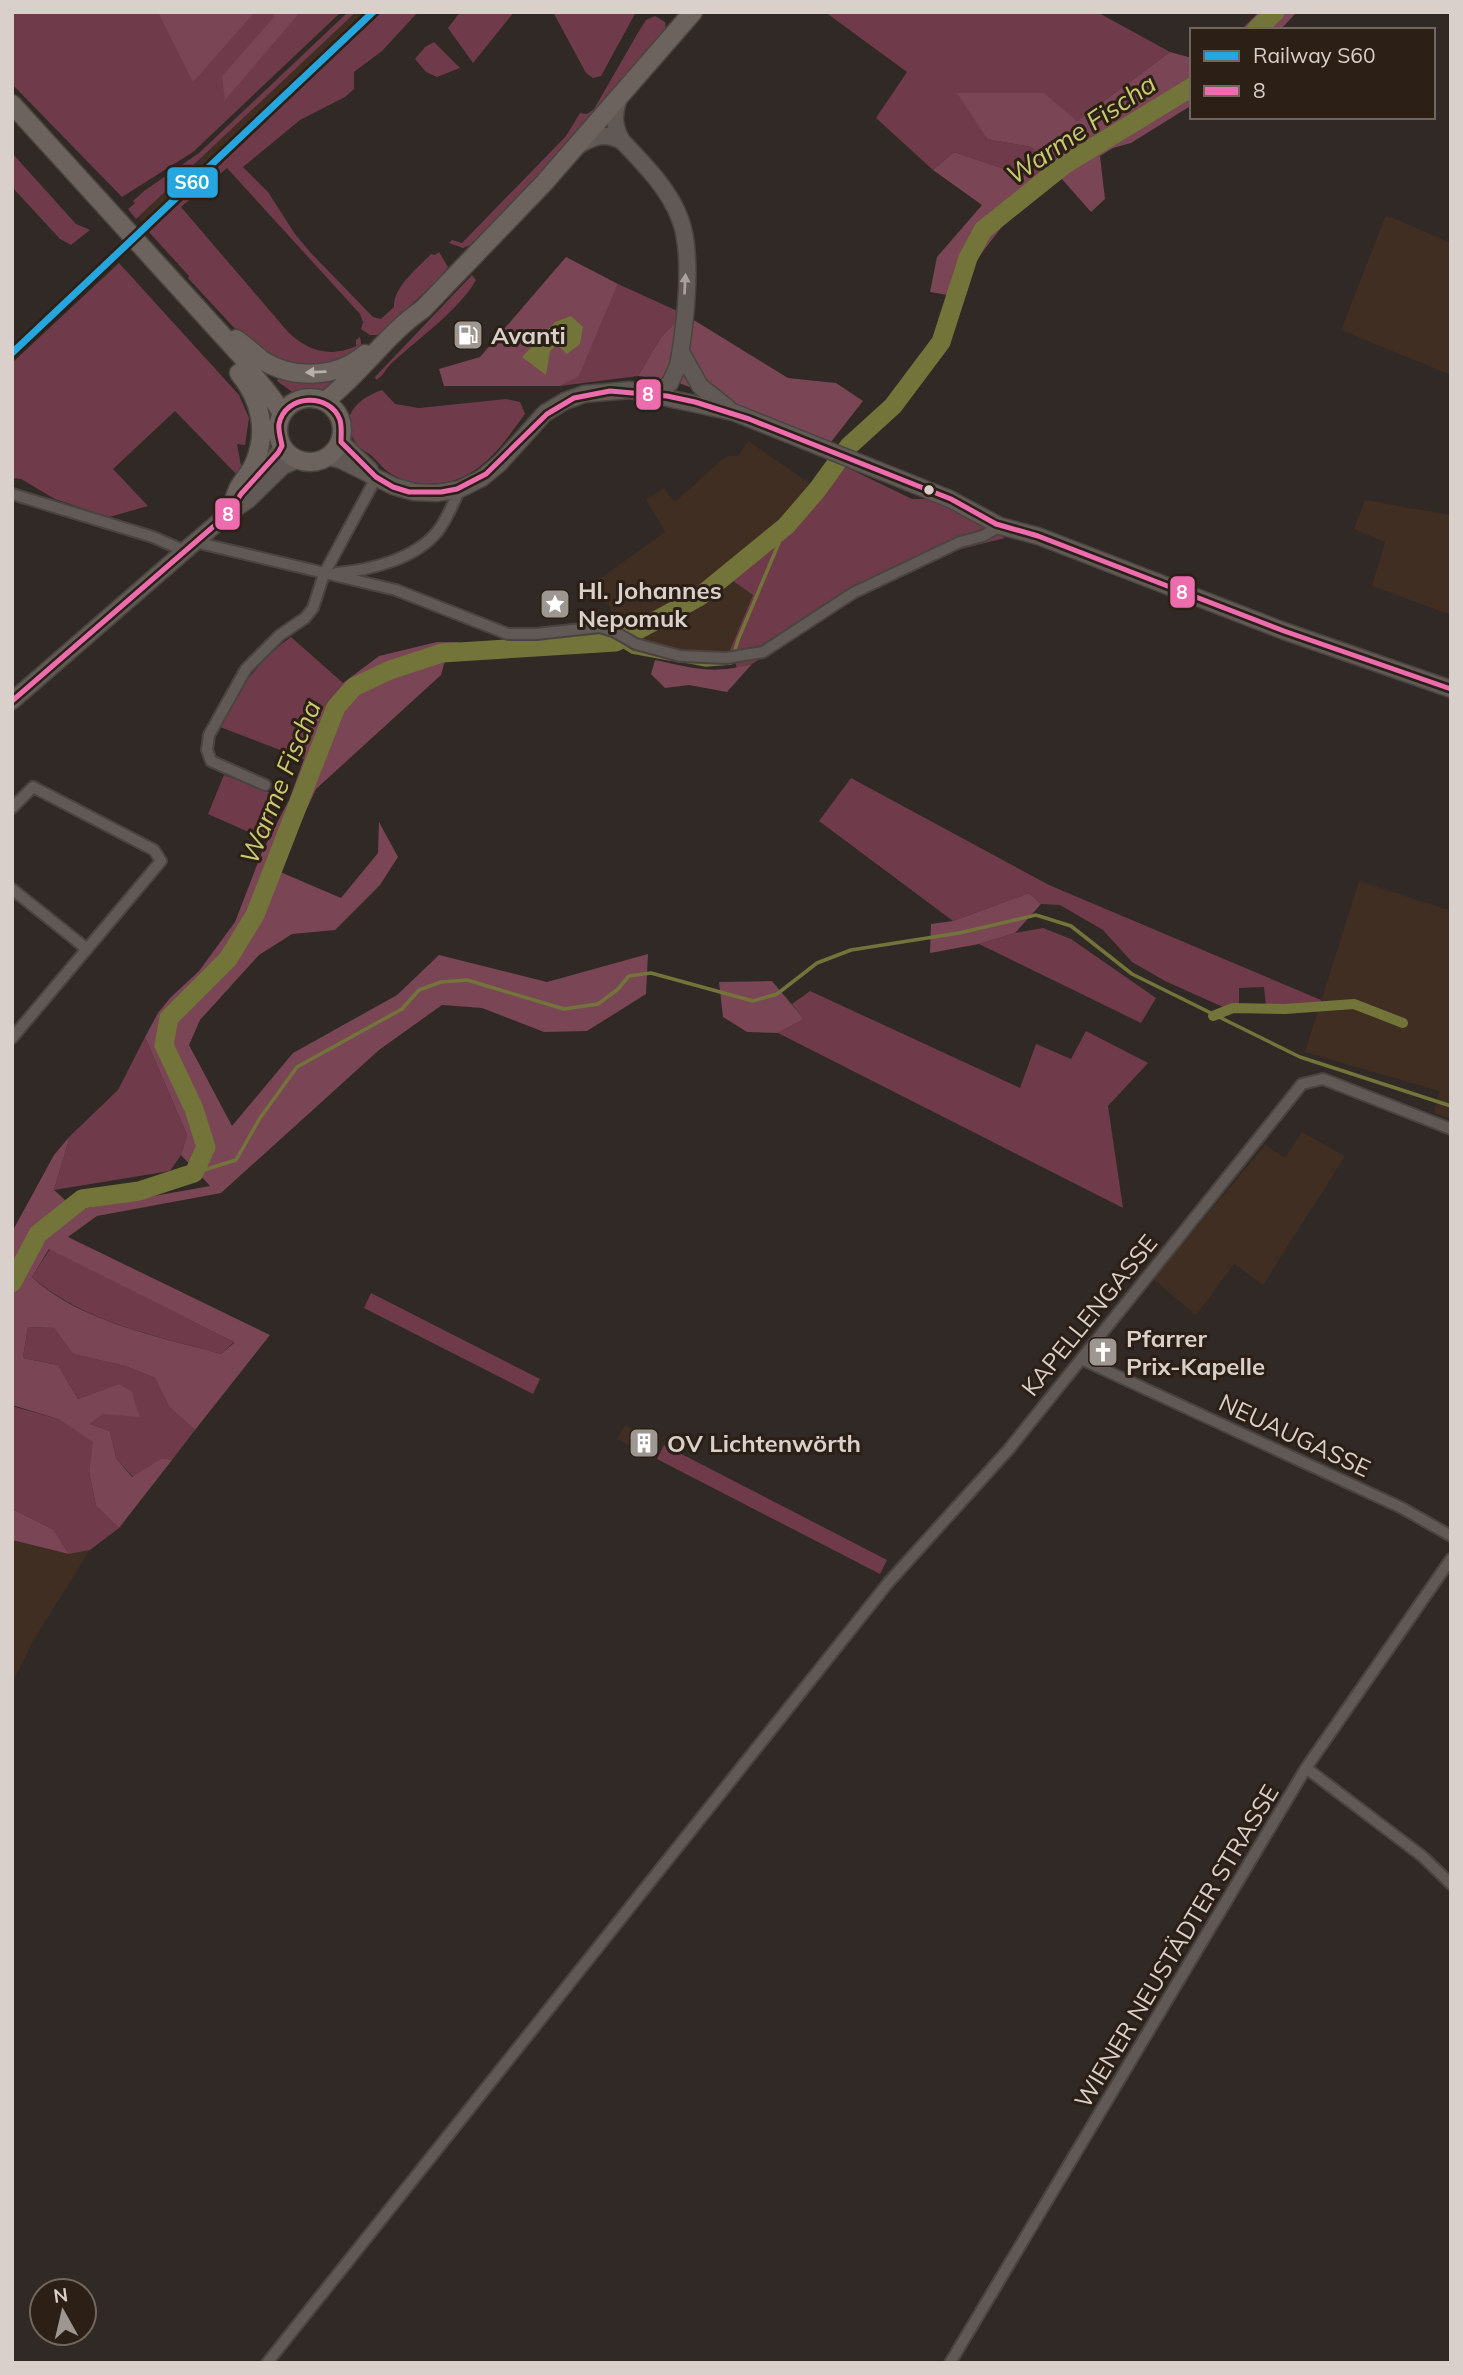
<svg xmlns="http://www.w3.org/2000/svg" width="1463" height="2375" viewBox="0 0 1463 2375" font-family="Mulish,sans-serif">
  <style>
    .built { fill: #402e22 }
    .green { fill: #6f3b4b }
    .forest { fill: #7a4555; fill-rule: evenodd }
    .water { fill: #737439 }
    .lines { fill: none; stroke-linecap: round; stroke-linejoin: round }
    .stream { stroke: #737439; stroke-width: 3.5 }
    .canal { stroke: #737439; stroke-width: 10 }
    .river { stroke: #737439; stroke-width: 19 }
    .street-casing { stroke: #4a4440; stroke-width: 14 }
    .secondary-casing { stroke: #4a4440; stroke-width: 19 }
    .primary-casing { stroke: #4a4440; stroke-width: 21 }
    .street { stroke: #605956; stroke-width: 10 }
    .secondary { stroke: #605956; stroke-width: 16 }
    .primary { stroke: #6c625e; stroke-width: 18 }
    .bus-1-casing { stroke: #2b1f16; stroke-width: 10 }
    .bus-1 { stroke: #ed6cae; stroke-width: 5 }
    .rail-1-casing { stroke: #2b1f16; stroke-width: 12 }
    .rail-1 { stroke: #25a6df; stroke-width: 7 }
    .oneway { fill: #a9a09c }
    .oneway2 { fill: #b8afaa }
    .bus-dot { fill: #d9d0cb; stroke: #2b1f16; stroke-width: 2.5 }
    .labels { text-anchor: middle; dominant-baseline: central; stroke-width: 6; stroke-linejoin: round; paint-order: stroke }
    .poi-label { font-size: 24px; font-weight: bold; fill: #d9d0cb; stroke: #2b1f16; text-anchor: start }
    .street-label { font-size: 24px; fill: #d9d0cb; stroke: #2b1f16 }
    .water-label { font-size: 26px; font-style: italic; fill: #c9cb6e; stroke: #2b1f16 }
    .line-badge { stroke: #2b1f16; stroke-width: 2.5 }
    .badge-label { font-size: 19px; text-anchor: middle; font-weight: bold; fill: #fff }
  </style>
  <rect width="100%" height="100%" fill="#302925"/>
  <path class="built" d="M 356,12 L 382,12 L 151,230 L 138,217 Z
    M 1386,215 L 1451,243 L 1451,375 L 1341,330 Z
    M 748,441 L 811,484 L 781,522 L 719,577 L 724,586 L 733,581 L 753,595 L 730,650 L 683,653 L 640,639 L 621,628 L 595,582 L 665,532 L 646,499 L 664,488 L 675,502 L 726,456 L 738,456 Z
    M 1365,500 L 1451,515 L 1451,615 L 1372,586 L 1385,542 L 1354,529 Z
    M 1359,881 L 1451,911 L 1451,1119 L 1434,1113 L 1439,1091 L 1305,1052 Z
    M 1302,1132 L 1345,1156 L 1263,1285 L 1234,1264 L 1196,1315 L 1153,1279 L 1265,1145 L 1285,1158 Z
    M 625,1425 L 657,1442 L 649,1456 L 617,1439 Z
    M 12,1540 L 69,1554 L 90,1550 L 33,1641 L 12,1684 Z"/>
  <path class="green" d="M 12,12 L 341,12 L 193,152 L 122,197 L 12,84 Z
    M 348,12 L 356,12 L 136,219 L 128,209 L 135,203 L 133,201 L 144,191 L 199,153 Z
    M 382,12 L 418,12 L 382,51 L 354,72 L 354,89 L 345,97 L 300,120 L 243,167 L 268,192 L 295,234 L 310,252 L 373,317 L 381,319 L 394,307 C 393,287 418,268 431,254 L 435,255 L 439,252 L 448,267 L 438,280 L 378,335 L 370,335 L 361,329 L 363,322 L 360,314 L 227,168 L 181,207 L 288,332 C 308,351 330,358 356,346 L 356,340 L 360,337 L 362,349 L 348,360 L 303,368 L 269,357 L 238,332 L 188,278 L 189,276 L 149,232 Z
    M 460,12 L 514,12 L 473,63 L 448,28 Z
    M 553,12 L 636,12 L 601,76 L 593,78 L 586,73 Z
    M 825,12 L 1097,12 L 1170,52 L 1077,121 L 1043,94 L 958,93 L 987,139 L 1031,147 L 1050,164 L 1031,178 L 954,152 L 933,170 L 876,118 L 907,72 Z
    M 655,16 L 665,22 L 666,31 L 565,151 L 470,245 L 463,248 L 449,243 L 452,240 L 462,243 L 566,136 L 580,113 L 587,114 L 594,109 L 639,31 L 646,20 Z
    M 434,42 L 460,68 L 437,77 L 426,72 L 415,59 L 425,47 Z
    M 12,153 L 76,224 L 90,230 L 71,245 L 60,239 L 12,187 Z
    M 119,263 L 239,395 L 249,418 L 245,445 L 237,444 L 243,476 L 238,476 L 175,411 L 113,469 L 148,506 L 109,517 L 55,499 L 21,479 L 12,478 L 12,363 Z
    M 472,275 L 476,280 C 460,309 418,339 394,361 C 386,367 384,376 376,380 L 375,377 Z
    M 618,284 L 684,314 L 661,337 L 638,376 L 560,386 L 579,375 Z
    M 281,373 L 344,373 L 322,395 L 295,394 L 277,381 Z
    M 382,390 L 395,404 L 419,408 L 506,399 L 520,402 L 525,414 C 508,437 492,462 465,476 C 443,487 408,487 387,471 C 382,467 377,461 372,456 C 367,452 358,448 355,442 C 338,415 359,398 382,390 Z
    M 846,467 L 912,499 L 935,499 L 977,519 L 1005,538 L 957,550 L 853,599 L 752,664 L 737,668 L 730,650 L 753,595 L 733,581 L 791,527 Z
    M 291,637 L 343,683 L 311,723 L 304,759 L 220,727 C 236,691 259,660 291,637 Z
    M 224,775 L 278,796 L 267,840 L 208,814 Z
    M 851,778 L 1049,885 L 1321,1000 L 1320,1004 L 1266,1006 L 1264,987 L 1239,988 L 1239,1005 L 1223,1007 L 1165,981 L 1132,962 L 1103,930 L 1060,905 L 1041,904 L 1029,893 L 953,921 L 819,821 Z
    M 1043,928 L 1071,939 L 1156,998 L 1141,1023 L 979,944 L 1015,933 Z
    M 810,991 L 1020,1088 L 1036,1044 L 1071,1059 L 1086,1031 L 1148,1063 L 1108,1106 L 1123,1208 L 778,1033 L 804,1019 L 792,1004 Z
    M 145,1037 L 187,1135 L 181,1155 L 170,1171 L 54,1190 L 70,1136 L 118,1090 Z
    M 50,1249 L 234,1342 L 221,1354 C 157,1336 83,1322 32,1277 Z
    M 371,1293 L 540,1379 L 533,1394 L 364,1308 Z
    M 28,1327 L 54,1328 L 73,1354 L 125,1366 L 155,1378 L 169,1407 L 195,1430 L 172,1460 L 162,1458 L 133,1477 L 116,1458 L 110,1431 L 90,1424 L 104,1414 L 118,1384 L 78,1399 L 58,1365 L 23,1358 Z
    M 12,1406 L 58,1419 L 94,1442 L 89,1472 L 96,1506 L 119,1528 L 90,1550 L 69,1554 L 54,1530 L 12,1509 Z
    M 664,1445 L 887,1560 L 880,1574 L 657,1459 Z"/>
  <path class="forest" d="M 158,12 L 255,12 L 193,82 Z
    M 273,12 L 300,12 L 225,100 L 222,76 L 274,17 Z
    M 1259,12 L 1297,12 L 1280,30 L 1241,30 Z
    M 1170,52 L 1192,58 L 1192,105 L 1131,143 L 1113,148 L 1100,156 L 1105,199 L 1091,212 L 1061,178 L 1011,215 L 977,259 L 965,298 L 930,292 L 937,257 L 982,205 L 933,170 L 954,152 L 1031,178 L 1049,164 L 1031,147 L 987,139 L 957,93 L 1044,93 L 1077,121 Z
    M 566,257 L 618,284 L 579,376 L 560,386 L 444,386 L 439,369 L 480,357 Z
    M 684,314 L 788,378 L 836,383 L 863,401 L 831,442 L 674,381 L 638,376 L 661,337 Z
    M 437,642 L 459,642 L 445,661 L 441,675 L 316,789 L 278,871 L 341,898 L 378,853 L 379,822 L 398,857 L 380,885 L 335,930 L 292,934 L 259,955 L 200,1020 L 189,1045 L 232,1126 L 293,1053 L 397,995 L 439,955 L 547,982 L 648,954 L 646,994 L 587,1031 L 544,1032 L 482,1008 L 442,1005 L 379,1050 L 221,1193 L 97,1216 L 68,1237 L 270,1335 L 195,1430 L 169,1407 L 155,1378 L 125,1366 L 73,1354 L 54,1328 L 28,1327 L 23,1358 L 58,1365 L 78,1399 L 118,1384 L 131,1391 L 140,1417 L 104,1414 L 90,1424 L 110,1431 L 116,1458 L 132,1477 L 162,1458 L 172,1460 L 119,1528 L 96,1506 L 89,1472 L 93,1442 L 58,1419 L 12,1405 L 12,1232 L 54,1155 L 70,1136 L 54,1190 L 76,1210 L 210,1186 L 181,1155 L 187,1135 L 145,1037 L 158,1013 L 170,998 L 199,971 L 235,922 L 262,852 L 289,800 L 304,759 L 311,723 L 343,683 L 379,656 ZM 49,1249 L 234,1342 L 234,1343 L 221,1354 C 160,1337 78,1321 32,1277 Z
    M 655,660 C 694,668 712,675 752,664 L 727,692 L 689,685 L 665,688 L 651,674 Z
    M 1029,893 L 1041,904 L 1015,933 L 979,944 L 930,953 L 931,924 L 953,921 Z
    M 772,981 L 804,1019 L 778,1033 L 747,1032 L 723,1017 L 719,982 Z
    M 12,1509 L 54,1530 L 69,1554 L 12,1540 Z"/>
  <path class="water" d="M 571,316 L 583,327 L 580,344 L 567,354 L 557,345 L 550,351 L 546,375 L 522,357 L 555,322 Z"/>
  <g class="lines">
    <path class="stream" d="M 616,642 L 632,652 L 670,659
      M 685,661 L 706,665 L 731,663 L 738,640 L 786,526
      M 194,1173 L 236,1160 L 260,1118 L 297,1067 L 402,1009 L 419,990 L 441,982 L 467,980 L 564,1009 L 598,1004 L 617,990 L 629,976 L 651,973 L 753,1001 L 777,994 L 817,963 L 851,950 L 959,933 L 1036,915 L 1071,926 L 1132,974 L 1300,1057 L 1451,1106"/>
    <path class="canal" d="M 1213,1016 L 1233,1008 L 1285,1009 L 1354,1004 L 1403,1023"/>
    <path class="river" d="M 1256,30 L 1275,12
      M 12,1283 L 38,1234 L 82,1199 L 139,1191 L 194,1173 L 206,1147 L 194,1109 L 164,1045 L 169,1018 L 228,959 L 255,915 L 336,707 L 354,687 L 390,670 L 442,653 L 616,642 L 699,597 L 786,526 L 817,490 L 849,446 L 893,406 L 941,342 L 968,258 L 983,230 L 1064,165 L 1192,87"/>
    <g class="street-casing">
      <path id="street" d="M 12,494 L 153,537 L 185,551
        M 195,542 L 396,590 L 508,634 L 536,634 L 600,627 L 613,631 L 636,644 L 680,656 L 726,658 L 763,652 L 853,593 L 960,542 L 983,536 L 1000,526
        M 337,573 C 370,570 415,559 437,532 C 447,520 453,503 460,489
        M 265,785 L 211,761 L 207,750 L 209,735 L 246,669 L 280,635 L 305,618 L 313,608 L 324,574 L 376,478
        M 12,808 L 33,787 L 154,850 L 161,861 L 12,1038
        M 12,889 L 87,949
        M 1081,1359 L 1402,1508 L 1451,1536
        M 1306,1768 L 1422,1856 L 1451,1884
        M 267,2363 L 888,1583 L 1009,1449 L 1302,1084 L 1323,1079 L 1451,1129
        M 950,2363 L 1306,1768 L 1451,1559"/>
    </g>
    <g class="secondary-casing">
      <path id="secondary" d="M 618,101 C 613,116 614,127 622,141 C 644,164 669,189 680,219 C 694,255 685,328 678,366 L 670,383 L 656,395
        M 579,145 C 594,136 605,132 622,141
        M 681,352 L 700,386 L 728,408
        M 341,442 L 370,470
        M 328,457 L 341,460 L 393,486 L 414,492 L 437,493 L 460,489 L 482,478 L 500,463 L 545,413 L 565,401 L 584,394 L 630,390 L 733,412 L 950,499 L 1000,526 L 1038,536 L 1284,631 L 1451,689
        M 245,489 L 278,453 L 282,446
        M 12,701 L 195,542 L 229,513 L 248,500 L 283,466 L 297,460"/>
    </g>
    <g class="primary-casing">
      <path id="primary" d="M 12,104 L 243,358 C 253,379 272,393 282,414
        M 236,339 C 245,345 253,353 262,360 C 293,380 337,378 365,354
        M278 430a32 32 0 1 1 64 0a32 32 0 1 1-64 0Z
        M 325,401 C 361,374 386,334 423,309 L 544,183 L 693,12
        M 229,513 C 233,504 235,495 239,487 C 244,479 250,473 254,464 C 268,432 261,400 239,373"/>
    </g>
    <use href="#street" class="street"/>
    <use href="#secondary" class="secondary"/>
    <use href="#primary" class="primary"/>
    <g class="bus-1-casing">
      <path id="bus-1" d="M 12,701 L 229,513 L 241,494 L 278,453 L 282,446 C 281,439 278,431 279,424 C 285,394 330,392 340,420 C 342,427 341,435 341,442 L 376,477 L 393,487 L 409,492 L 441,492 L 457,489 L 486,474 L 547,414 L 574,398 L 610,391 L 667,396 L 695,402 L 749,419 L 951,499 L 996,524 L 1038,536 L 1284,631 L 1451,689"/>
    </g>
    <use href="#bus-1" class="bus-1"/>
    <g class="rail-1-casing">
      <path id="rail-1" d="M 12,353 L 373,12"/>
    </g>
    <use href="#rail-1" class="rail-1"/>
  </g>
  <defs><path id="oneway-solid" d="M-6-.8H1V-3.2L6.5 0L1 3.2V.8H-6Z" transform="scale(1.75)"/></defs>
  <use class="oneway" href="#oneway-solid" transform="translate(685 284) rotate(-87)"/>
  <use class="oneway2" href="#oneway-solid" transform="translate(316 372) rotate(178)"/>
  <defs>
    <g id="fuel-square" transform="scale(1.575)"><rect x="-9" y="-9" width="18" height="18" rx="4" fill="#9e9691" stroke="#2b1f16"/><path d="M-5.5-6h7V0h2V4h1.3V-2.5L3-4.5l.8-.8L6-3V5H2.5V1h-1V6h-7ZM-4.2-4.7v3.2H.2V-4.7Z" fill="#fff"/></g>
    <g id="sight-square" transform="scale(1.575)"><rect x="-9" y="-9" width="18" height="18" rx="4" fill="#9e9691" stroke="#2b1f16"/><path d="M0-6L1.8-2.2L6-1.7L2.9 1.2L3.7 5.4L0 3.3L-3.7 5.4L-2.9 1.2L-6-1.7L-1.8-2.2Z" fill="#fff"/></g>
    <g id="church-square" transform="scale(1.575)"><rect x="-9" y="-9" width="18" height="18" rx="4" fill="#9e9691" stroke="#2b1f16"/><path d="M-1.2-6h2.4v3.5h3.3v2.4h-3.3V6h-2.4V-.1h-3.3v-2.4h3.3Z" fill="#fff"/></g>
    <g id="building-square" transform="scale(1.575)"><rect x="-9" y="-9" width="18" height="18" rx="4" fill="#9e9691" stroke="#2b1f16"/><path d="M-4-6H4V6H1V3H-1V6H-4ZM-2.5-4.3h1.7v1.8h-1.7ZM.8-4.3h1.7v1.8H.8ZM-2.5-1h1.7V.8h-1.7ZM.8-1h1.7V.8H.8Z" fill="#fff"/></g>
  </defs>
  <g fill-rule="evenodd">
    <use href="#fuel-square" x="468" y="335"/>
    <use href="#sight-square" x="555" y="604"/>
    <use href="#church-square" x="1103" y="1352"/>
    <use href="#building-square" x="644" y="1443"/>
  </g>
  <circle class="bus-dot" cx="929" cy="490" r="6"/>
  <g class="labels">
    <g class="poi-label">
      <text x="491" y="335">Avanti</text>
      <text x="578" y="590">Hl. Johannes<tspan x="578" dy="28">Nepomuk</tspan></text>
      <text x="1126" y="1338">Pfarrer<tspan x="1126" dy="28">Prix-Kapelle</tspan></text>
      <text x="667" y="1443">OV Lichtenwörth</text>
    </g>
    <g class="street-label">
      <text transform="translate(1089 1315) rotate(-51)">KAPELLENGASSE</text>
      <text transform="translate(1295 1435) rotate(25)">NEUAUGASSE</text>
      <text transform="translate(1176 1946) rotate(-59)">WIENER NEUSTÄDTER STRASSE</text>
    </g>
    <g class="water-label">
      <text transform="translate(1081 129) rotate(-34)">Warme Fischa</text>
      <text transform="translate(280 782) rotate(-68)">Warme Fischa</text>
    </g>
  </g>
  <g class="line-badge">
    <rect x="166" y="166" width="53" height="33" rx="7" fill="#25a6df"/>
    <rect x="635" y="378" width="27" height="33" rx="7" fill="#ed6cae"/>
    <rect x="214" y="497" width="27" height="34" rx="7" fill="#ed6cae"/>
    <rect x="1169" y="575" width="27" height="34" rx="7" fill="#ed6cae"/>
  </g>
  <g class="badge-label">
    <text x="192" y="189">S60</text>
    <text x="648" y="401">8</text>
    <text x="228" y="521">8</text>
    <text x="1182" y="599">8</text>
  </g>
  <rect width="1463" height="2375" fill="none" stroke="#d9d0cb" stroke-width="28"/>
  <rect x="1190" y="28" width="245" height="91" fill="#2b1f16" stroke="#71665e" stroke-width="2"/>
  <rect x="1204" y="51" width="35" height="10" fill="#25a6df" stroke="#71665e" stroke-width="2"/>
  <text x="1253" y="63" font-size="21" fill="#d9d0cb">Railway S60</text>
  <rect x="1204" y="86" width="35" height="10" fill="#ed6cae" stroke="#71665e" stroke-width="2"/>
  <text x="1253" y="98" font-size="21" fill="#d9d0cb">8</text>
  <g transform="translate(63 2312) rotate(352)"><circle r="33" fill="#2b1f16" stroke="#71665e" stroke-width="2"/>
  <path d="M0-5L12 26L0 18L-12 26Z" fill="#9e9691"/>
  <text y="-10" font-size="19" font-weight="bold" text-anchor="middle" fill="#d9d0cb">N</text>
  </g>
</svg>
